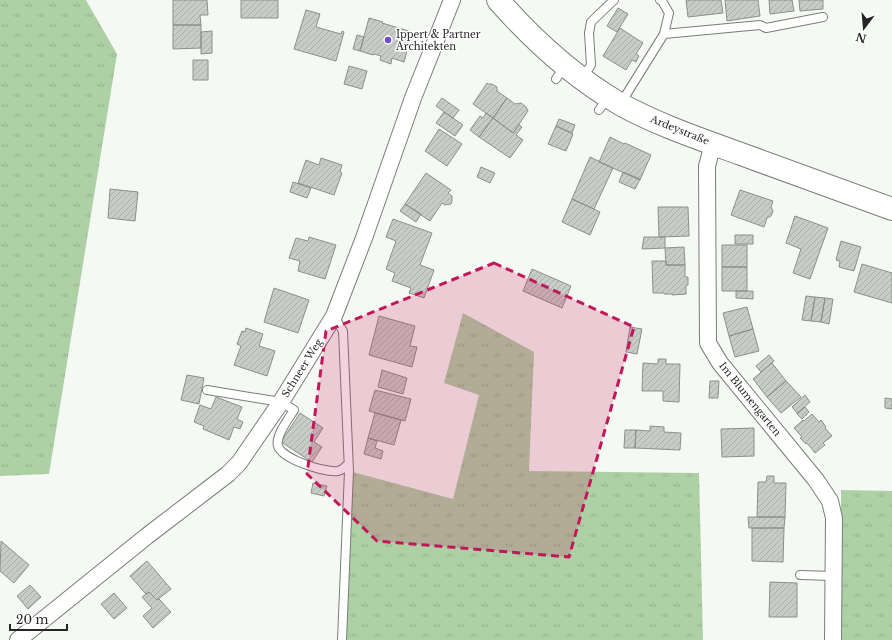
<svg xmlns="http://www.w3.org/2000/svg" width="892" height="640" viewBox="0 0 892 640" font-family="'Libre Baskerville',serif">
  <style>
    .grass { fill: url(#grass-tufts) }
    .building { fill: url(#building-hatch); stroke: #8c908b }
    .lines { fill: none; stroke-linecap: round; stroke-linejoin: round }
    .service-casing { stroke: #797d78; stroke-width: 10 }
    .minor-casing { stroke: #797d78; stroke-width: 18 }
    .secondary-casing { stroke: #797d78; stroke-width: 24 }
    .service { stroke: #fff; stroke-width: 8 }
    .minor { stroke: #fff; stroke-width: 16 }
    .secondary { stroke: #fff; stroke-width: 22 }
    .marked { fill: #c2185b; fill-opacity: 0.2; stroke: #c2185b; stroke-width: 3; stroke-dasharray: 8 5; stroke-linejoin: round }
    .poi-dot { fill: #6c50ca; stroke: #fff; stroke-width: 1.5 }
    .labels { text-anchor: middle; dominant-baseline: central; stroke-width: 3; stroke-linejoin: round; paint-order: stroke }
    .poi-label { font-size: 10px; fill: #252725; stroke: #fff; text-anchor: start }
    .street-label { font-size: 10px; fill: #252725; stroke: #fff }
  </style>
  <defs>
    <pattern id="grass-tufts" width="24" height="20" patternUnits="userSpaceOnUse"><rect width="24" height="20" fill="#aed0a5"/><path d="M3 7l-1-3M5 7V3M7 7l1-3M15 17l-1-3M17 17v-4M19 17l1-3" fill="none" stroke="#96b38e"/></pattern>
    <pattern id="building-hatch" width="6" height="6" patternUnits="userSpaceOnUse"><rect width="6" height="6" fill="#c8ccc7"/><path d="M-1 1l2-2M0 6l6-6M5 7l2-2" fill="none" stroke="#acafab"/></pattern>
  </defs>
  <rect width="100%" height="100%" fill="#f5f9f3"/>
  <path class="grass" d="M 0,0 L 86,0 L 117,54 L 49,474 L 0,476 Z
    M 463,313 L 534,352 L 529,471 L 699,473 L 703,640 L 342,640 L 349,471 L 453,499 L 479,395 L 444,383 Z
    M 841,490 L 892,491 L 892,640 L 841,640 Z"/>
  <path class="building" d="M 173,0 L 207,0 L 208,15 L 200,15 L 201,25 L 173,25 Z
    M 241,0 L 278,0 L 278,18 L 241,18 Z
    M 686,0 L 721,0 L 723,13 L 688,17 Z
    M 725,0 L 758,0 L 760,16 L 727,21 Z
    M 769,0 L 792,0 L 794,11 L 770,14 Z
    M 799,0 L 823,0 L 823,9 L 800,11 Z
    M 618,8 L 628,14 L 617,32 L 607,26 Z
    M 306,10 L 320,14 L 316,27 L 341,34 L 342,31 L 344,32 L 336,61 L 294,49 Z
    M 369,18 L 383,22 L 382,23 L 412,32 L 404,62 L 392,58 L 391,64 L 380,60 L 381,56 L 374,54 L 373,55 L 360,51 Z
    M 173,25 L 201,25 L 201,48 L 173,49 Z
    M 620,28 L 643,43 L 636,54 L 639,56 L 636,62 L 632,60 L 626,70 L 603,56 Z
    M 212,31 L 212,53 L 201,54 L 201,32 Z
    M 357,35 L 364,37 L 360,51 L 353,49 Z
    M 193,60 L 208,60 L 208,80 L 193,80 Z
    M 349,66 L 367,71 L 362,89 L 344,84 Z
    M 487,83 L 488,84 L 492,84 L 497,87 L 497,91 L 507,98 L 493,118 L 473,104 Z
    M 442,98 L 459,110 L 453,118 L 436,106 Z
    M 507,98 L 515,104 L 521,103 L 526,107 L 528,111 L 513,133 L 493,118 Z
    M 444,112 L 463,125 L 455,136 L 436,123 Z
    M 486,113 L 493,118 L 479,137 L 470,130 L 480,116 L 483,118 Z
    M 493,118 L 513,133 L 519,125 L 522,127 L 516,135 L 523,140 L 510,158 L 479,137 Z
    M 559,119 L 575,125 L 572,133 L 556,126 Z
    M 556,126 L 573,134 L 566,151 L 548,144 Z
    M 439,129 L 462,144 L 447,166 L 425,151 Z
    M 610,137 L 624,144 L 625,143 L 651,155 L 640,180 L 599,162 Z
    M 590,157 L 613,168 L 594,209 L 572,199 Z
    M 321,158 L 342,165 L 340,172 L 342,173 L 334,195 L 298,183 L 306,160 L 319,165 Z
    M 481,167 L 495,173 L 490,183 L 477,177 Z
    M 623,172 L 640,179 L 635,189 L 619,182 Z
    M 426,173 L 451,190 L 448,193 L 452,196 L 452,201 L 451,204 L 445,205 L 442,203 L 430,221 L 405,204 Z
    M 293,182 L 311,188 L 307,198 L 290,192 Z
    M 110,189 L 138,192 L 135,221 L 108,218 Z
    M 740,190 L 773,201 L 771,207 L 773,211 L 771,216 L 767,218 L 764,227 L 731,215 Z
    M 572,199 L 600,212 L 590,235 L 562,222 Z
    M 405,204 L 421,214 L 416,222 L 400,211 Z
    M 658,207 L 688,207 L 689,236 L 659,237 Z
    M 795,216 L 828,228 L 810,279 L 793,273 L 801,249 L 786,243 Z
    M 393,219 L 432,233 L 420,265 L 434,270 L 424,298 L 409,293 L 411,288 L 392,281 L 395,273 L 386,269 L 396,241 L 386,237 Z
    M 735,235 L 753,235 L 753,244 L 735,244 Z
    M 309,237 L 336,245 L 325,279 L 298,271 L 300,261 L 289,258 L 296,238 L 308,241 Z
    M 644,237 L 665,237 L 665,248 L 642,249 Z
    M 841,241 L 861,247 L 854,271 L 839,267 L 840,261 L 836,260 Z
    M 722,245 L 747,245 L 747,267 L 722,267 Z
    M 684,247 L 685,265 L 666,265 L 665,248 Z
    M 652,261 L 666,261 L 666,265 L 685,265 L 685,277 L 688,277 L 688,285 L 686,285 L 686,294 L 672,295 L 672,294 L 664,294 L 664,293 L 653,293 Z
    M 862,264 L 892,273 L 892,303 L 854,292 Z
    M 722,267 L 747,267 L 747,291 L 722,291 Z
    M 532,269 L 571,286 L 562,308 L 523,291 Z
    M 274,288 L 309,300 L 298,333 L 264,322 Z
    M 736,291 L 753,291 L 753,299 L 736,298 Z
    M 806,296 L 815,297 L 811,321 L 802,320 Z
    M 815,297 L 825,298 L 821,322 L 811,321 Z
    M 825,298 L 833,299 L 829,324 L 821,322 Z
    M 747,307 L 753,329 L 729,336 L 723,313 Z
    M 379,316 L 415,326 L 410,346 L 417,347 L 412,367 L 369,355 Z
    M 630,327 L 642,329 L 637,354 L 626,352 Z
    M 246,328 L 263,334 L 259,346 L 275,351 L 267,376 L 234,365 L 241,346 L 237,344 L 242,331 L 245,332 Z
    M 753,329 L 759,351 L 735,357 L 729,336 Z
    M 769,355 L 774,361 L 761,372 L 756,366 Z
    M 658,359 L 666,359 L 666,364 L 680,364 L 679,402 L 663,401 L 663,391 L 642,391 L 643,363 L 658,364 Z
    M 772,363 L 786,381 L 767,397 L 753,379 Z
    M 382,370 L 407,378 L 403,394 L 378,387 Z
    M 187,375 L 204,378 L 199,404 L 181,400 Z
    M 710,381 L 719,381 L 718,398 L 709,398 Z
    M 786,381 L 801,397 L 781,413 L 767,397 Z
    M 375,390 L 411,399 L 405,421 L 369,411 Z
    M 805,395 L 810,402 L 797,413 L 792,407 Z
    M 216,397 L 242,407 L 237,419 L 243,422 L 240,429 L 234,427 L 229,440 L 203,429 L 204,426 L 194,422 L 200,405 L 211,409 Z
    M 885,398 L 892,399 L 892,409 L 885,408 Z
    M 805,407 L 809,412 L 802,419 L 797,414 Z
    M 300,413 L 323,428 L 314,442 L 322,447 L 312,462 L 281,442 Z
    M 375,413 L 401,420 L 394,445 L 368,438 Z
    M 812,414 L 819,422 L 821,420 L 826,427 L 825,428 L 832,436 L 823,443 L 825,445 L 815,453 L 807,443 L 806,444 L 800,438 L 802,437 L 794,428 L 803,420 L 804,421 Z
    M 650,426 L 664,427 L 664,432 L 681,433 L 680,450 L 635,448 L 636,430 L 650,431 Z
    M 754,428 L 754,456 L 722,457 L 721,429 Z
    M 625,430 L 636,430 L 635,448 L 624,448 Z
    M 368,438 L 377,441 L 375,448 L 383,451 L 381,459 L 364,454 Z
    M 767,476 L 774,476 L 774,483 L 786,483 L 785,517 L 757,517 L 758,482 L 766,482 Z
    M 313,483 L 327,486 L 324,496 L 311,493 Z
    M 748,517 L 785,517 L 784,528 L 749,528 Z
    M 752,528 L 784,528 L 783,562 L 752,561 Z
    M 1,541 L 29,565 L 14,583 L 0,571 Z
    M 147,561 L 171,589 L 157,600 L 149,592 L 146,594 L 130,576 Z
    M 770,582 L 797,583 L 797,617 L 769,617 Z
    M 30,585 L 41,597 L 28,609 L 17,596 Z
    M 149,592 L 157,600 L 159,599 L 171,612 L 153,628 L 143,616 L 152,608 L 142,597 Z
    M 114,593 L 127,608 L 114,619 L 101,604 Z"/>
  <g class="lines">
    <g class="service-casing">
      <path id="service" d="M 664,34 L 760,25 L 766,28 L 823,17
        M 583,77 L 591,65 L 589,33 L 591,22 L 614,0
        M 556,79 L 565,66
        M 621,103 L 664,34 L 669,13 L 662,1 L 660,0
        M 599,110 L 608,97
        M 334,316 L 343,331 L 349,471 L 342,640
        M 207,390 L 281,402 L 294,410 C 289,418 275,436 278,446 C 282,459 325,473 338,471 C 343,470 345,467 348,464
        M 800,575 L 833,576"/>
    </g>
    <g class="minor-casing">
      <path id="minor" d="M 713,144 L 707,166 L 708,343 L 720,363 L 816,480 L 830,501 L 834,518 L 833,640
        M 18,640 L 147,536 L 228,474 L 239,463 L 281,402 L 334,316 L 364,238 L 413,98 L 452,0"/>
    </g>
    <g class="secondary-casing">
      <path id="secondary" d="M 498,0 C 533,40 574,77 620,104 C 658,125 700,139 741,154 C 791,172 842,191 892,209"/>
    </g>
    <use href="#service" class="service"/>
    <use href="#minor" class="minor"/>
    <use href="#secondary" class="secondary"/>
  </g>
  <path class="marked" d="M 494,263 L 634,327 L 569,557 L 377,541 L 307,474 L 326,331 Z"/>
  <circle class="poi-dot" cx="388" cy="40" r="4"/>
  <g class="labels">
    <g class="poi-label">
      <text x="396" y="34">Ippert &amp; Partner<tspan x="396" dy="12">Architekten</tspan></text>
    </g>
    <g class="street-label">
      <text transform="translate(680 130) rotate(22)">Ardeystraße</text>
      <text transform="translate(302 368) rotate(-58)">Schneer Weg</text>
      <text transform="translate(750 399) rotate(51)">Im Blumengarten</text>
    </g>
  </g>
  <g transform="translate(864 28) rotate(196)" stroke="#ffffff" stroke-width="3" paint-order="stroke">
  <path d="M0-3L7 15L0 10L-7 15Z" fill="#252725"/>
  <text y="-6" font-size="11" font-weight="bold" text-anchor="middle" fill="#252725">N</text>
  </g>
  <path d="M10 624v6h57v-6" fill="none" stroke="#252725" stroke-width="2"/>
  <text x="16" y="624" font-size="12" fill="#252725" stroke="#ffffff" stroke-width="3" paint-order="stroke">20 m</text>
</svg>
